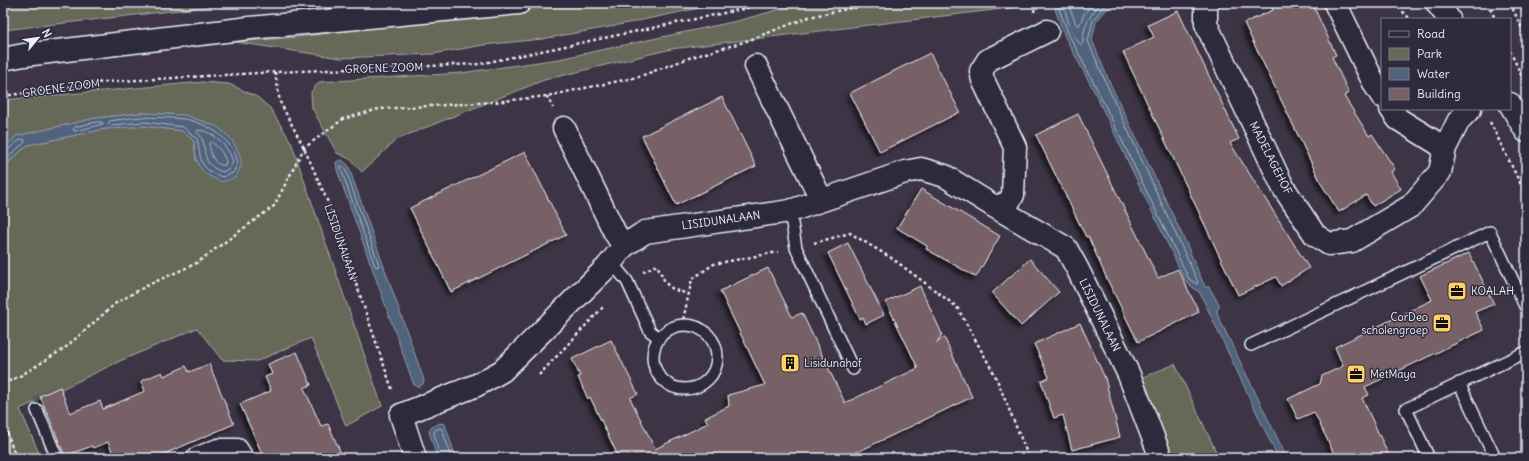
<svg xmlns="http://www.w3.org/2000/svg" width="1529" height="461" viewBox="0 0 1529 461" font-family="Delius,sans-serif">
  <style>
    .green { fill: #666859; stroke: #a7aca8 }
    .water { fill: #51627b; stroke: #8d9bad }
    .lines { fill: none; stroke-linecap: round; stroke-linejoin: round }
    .shore { stroke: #acb8c6; stroke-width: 1 }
    .stream { stroke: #8d9bad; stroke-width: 7 }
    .building { fill: #776066; stroke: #e8f1f8; filter: url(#shadow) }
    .service-casing { stroke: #e8f1f8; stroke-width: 14 }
    .minor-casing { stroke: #e8f1f8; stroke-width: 25 }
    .tertiary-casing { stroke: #e8f1f8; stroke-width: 25 }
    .secondary-casing { stroke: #e8f1f8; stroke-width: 25 }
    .path { stroke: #e8f1f8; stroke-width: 2.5; stroke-dasharray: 3 3; stroke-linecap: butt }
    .service { stroke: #2f2a3d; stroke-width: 11 }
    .minor { stroke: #2f2a3d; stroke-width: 22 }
    .tertiary { stroke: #2f2a3d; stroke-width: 22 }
    .secondary { stroke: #2f2a3d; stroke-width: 22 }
    .labels { text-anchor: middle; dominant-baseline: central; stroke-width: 3; stroke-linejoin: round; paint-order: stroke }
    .street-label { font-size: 11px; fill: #e8f1f8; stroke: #2f2a3d }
    .poi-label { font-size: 11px; fill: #e8f1f8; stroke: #2f2a3d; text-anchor: start }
  </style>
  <defs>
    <filter id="shadow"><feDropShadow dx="-3.5" dy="3.5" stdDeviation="2" flood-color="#0009"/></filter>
  </defs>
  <rect width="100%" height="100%" fill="#3d3545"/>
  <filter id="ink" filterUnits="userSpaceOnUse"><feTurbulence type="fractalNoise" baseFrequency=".025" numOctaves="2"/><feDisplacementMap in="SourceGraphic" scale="8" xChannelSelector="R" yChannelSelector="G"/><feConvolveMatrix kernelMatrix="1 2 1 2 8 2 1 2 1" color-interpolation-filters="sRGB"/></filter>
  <g filter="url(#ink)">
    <path class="green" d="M 3,3 L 242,3 L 3,30 Z
      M 562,3 L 723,3 L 609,27 L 542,39 L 483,45 L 433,54 L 341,58 L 235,42 L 298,37 Z
      M 803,3 L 1051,3 L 671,49 L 544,80 L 397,139 L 362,172 L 350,159 L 337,153 L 312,108 L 311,92 L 319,82 L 461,73 L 559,59 L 737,21 Z
      M 203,82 L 229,84 L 257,97 L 270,108 L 291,142 L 382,406 L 346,426 L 311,338 L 257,361 L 222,360 L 197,328 L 120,361 L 20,409 L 41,458 L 3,458 L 3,174 L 9,162 L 28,145 L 105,129 L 145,126 L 182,131 L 194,141 L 196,161 L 232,140 L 218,127 L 185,115 L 141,113 L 96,118 L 17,136 L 3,148 L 3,100 Z
      M 1175,364 L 1219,458 L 1172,458 L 1141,378 Z"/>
    <path class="water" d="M 1056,3 L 1119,3 L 1107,9 L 1096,22 L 1092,40 L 1109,81 L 1186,243 L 1205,287 L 1209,287 L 1220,306 L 1217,310 L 1218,316 L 1287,458 L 1278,458 L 1200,293 L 1186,282 L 1093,89 L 1065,37 L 1055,9 Z
      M 141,113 L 185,115 L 218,127 L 232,140 L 239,153 L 242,164 L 236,177 L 222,182 C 198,172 197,167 194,141 L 182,131 L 145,126 L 105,129 L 28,145 L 9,161 L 3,174 L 3,148 L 17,136 L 96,118 Z
      M 342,160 L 348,165 L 424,380 L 423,384 L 418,387 L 414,385 L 337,170 L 336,162 Z
      M 440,423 L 445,424 L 456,458 L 437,458 L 429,431 L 432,427 Z"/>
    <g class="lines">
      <path class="shore" d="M 1060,3 L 1059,9 L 1069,35 L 1096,87 L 1189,279 L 1197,284 L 1198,282 L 1106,83 L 1088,41 L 1093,20 L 1104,6 L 1110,3
        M 1065,3 C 1064,14 1073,38 1081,45 L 1083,43 C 1082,27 1090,15 1101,3
        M 1071,3 L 1070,9 L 1076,24 L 1078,26 L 1080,24 L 1084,14 L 1093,3
        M 141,117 C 155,118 170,117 184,119 C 208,123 233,139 238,163 L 233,173 L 222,177 C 198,168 202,161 197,139 L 183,127 L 145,122 L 110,125 L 108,123 L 110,121 Z
        M 97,122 L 102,122 L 103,124 L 76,131 L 73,130 L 75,127 Z
        M 198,130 C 214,131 229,147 233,162 L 229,169 L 222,172 C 195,161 212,146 197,132 Z
        M 211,142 C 218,146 224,154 226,162 L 225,165 C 213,166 211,154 209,144 Z
        M 3,151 C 11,150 15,141 23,139 L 25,140 L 25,142 L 6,159 L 3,165
        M 341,166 L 345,168 L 379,265 L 378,267 L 375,266 L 341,169 Z
        M 440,458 L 434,433 L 435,430 L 440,428 L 442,429 L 452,458"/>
      <path class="stream" d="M 3,295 L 5,301"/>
    </g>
    <path class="building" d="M 1270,3 L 1312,3 L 1336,55 L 1332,57 L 1349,93 L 1344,96 L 1369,136 L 1372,134 L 1395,169 L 1391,172 L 1401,189 L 1373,206 L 1366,195 L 1339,212 L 1322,185 L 1244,23 L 1273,10 Z
      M 1178,11 L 1239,139 L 1230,143 L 1309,268 L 1281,286 L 1276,277 L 1238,295 L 1123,52 L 1154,37 L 1148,25 Z
      M 930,53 L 960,112 L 880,152 L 850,93 Z
      M 722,97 L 756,166 L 676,205 L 642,136 Z
      M 1078,114 L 1158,278 L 1178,269 L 1199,312 L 1138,342 L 1107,279 L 1088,236 L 1086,237 L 1036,135 Z
      M 525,152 L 566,235 L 451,292 L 410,208 Z
      M 921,189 L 1000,236 L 976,277 L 926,249 L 927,246 L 897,228 Z
      M 848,243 L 884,315 L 866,324 L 863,317 L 860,319 L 828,253 Z
      M 1469,253 L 1494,304 L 1475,312 L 1484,330 L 1365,387 L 1369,395 L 1362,398 L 1390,458 L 1336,458 L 1314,412 L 1298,419 L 1288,399 L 1320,384 L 1322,376 L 1343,366 L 1335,347 L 1432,300 L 1420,276 Z
      M 1030,259 L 1059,292 L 1021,326 L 992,293 Z
      M 768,268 L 792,317 L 802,313 L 845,403 L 918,368 L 886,302 L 920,286 L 942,334 L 936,344 L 944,337 L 972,397 L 845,458 L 619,458 L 590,397 L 588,399 L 578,377 L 580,376 L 572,359 L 611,340 L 638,394 L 630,398 L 655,449 L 708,423 L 705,418 L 729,406 L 728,395 L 765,385 L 720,291 Z
      M 1080,323 L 1105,378 L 1120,437 L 1072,450 L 1063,415 L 1054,418 L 1047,399 L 1041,381 L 1049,377 L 1034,344 Z
      M 297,352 L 311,385 L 304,388 L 321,426 L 328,424 L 343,458 L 264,458 L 240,404 L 271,391 L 265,377 L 272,374 L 268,364 Z
      M 209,364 L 234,424 L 155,458 L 115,458 L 108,442 L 93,448 L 92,446 L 65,456 L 40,396 L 60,387 L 70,413 L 100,401 L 103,409 L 145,391 L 141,381 L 162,372 L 164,376 L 186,366 L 189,372 Z"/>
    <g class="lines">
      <g class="service-casing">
        <path id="service" d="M 790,211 L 796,248 L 853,369
          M 607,267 L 617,269 L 627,281 L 650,331 L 659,338
          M653 357a32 32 0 1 1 64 0a32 32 0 1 1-64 0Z
          M 1251,345 L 1490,232 L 1525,306 L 1526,305
          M 1459,383 L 1495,458
          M 37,410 L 57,458
          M 1429,458 L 1406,409 L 1526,352"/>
      </g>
      <g class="minor-casing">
        <path id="minor" d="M 1208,3 L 1206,6 L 1206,24 L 1283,187 L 1315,235 L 1329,244 L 1352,241 L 1411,206 L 1440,172 L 1445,148 L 1459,120 L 1470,109
          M 1335,3 L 1375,85 L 1382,96
          M 756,66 L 821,199
          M 1391,109 L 1398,119 L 1445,148
          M 564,128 L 615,233 L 624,246
          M 995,207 L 1008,203 L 1013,195 L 1015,147 L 983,80 L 981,71 L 988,60 L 1047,31
          M 198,458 L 218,450 L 237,450 L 242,458
          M 415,458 L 401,415 L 477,385 L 502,371 L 607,267 L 624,246 L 645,232 L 790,211 L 905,172 L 921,169 L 945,176 L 995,207 L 1066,248 L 1078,270 L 1129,375 L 1161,458"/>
      </g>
      <g class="tertiary-casing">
        <path id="tertiary" d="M 1437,3 L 1449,19
          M 1510,104 L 1526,131"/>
      </g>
      <g class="secondary-casing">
        <path id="secondary" d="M 3,59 L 24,55 L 250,28 L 519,3"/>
      </g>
      <path class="path" d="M 1394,3 L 1410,19
        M 1488,3 L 1495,19
        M 1510,3 L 1526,37
        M 1034,12 L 1035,3
        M 1510,51 L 1526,85
        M 275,72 L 280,102 L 304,148 L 330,207 L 393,392
        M 3,96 L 104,82 L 275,72 L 479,64 L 743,9 L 761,3
        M 547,96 L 553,108
        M 1490,122 L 1526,195
        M 814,243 L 850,233 L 893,259 L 957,307 L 995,375 L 1029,458
        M 643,272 L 657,265 C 667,286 665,288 689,294
        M 682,325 L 692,279 L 714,264 L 778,252
        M 539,375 L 604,306
        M 3,384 L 20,376 L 65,348 L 116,303 L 150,284 L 195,264 L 274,206 L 304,148 L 343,119 L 379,109 L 495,102 L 547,96 L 638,77 L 689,58 L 744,42 L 809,17 L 856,7 L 883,6 L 894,3
        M 3,421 L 16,458"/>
      <use href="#service" class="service"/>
      <use href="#minor" class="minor"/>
      <use href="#tertiary" class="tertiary"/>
      <use href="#secondary" class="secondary"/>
    </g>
  </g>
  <defs>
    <g id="office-square" transform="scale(1)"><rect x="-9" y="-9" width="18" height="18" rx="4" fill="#ffd166" stroke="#2f2a3d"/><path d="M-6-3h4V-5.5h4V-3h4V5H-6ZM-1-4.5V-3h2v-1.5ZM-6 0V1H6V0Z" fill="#111"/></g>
    <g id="building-square" transform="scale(1)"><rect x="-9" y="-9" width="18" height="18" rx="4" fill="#ffd166" stroke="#2f2a3d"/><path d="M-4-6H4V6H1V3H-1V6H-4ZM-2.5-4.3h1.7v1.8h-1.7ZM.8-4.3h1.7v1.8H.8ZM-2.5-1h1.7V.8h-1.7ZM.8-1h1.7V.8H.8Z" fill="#111"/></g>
  </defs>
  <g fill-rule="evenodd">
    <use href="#office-square" x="1457" y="291"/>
    <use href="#office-square" x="1442" y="323"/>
    <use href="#building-square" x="790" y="363"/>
    <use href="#office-square" x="1356" y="374"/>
  </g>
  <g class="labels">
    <g class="street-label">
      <text transform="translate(384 68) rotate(-2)">GROENE ZOOM</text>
      <text transform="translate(61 88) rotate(-8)">GROENE ZOOM</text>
      <text transform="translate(1271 158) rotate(63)">MADELAGEHOF</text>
      <text transform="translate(721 220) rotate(-8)">LISIDUNALAAN</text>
      <text transform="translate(341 242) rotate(71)">LISIDUNALAAN</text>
      <text transform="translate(1100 315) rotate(64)">LISIDUNALAAN</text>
    </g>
    <g class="poi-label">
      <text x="1471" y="291">KOALAH</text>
      <text x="1428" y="317" text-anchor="end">CorDeo<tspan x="1428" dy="13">scholengroep</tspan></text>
      <text x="804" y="363">Lisidunahof</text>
      <text x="1370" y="374">MetMaya</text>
    </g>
  </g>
  <rect width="1529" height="461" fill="none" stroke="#2f2a3d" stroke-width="16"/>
  <rect x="8" y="8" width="1513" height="445" fill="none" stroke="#e8f1f8" stroke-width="1.5" filter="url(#ink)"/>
  <rect x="1381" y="18" width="130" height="92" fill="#2f2a3d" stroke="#797a88"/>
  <rect x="1389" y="31" width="20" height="6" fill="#2f2a3d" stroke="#797a88"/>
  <text x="1417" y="38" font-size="12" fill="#e8f1f8">Road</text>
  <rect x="1389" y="48" width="20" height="12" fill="#666859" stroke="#797a88"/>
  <text x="1417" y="58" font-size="12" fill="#e8f1f8">Park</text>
  <rect x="1389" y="68" width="20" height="12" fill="#51627b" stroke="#797a88"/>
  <text x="1417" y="78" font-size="12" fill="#e8f1f8">Water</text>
  <rect x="1389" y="88" width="20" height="12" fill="#776066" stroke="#797a88"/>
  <text x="1417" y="98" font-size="12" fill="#e8f1f8">Building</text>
  <g transform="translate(38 38) rotate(61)" stroke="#2f2a3d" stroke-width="3" paint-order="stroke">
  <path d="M0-3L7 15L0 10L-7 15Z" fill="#e8f1f8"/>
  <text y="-6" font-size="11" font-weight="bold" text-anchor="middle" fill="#e8f1f8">N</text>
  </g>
</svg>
